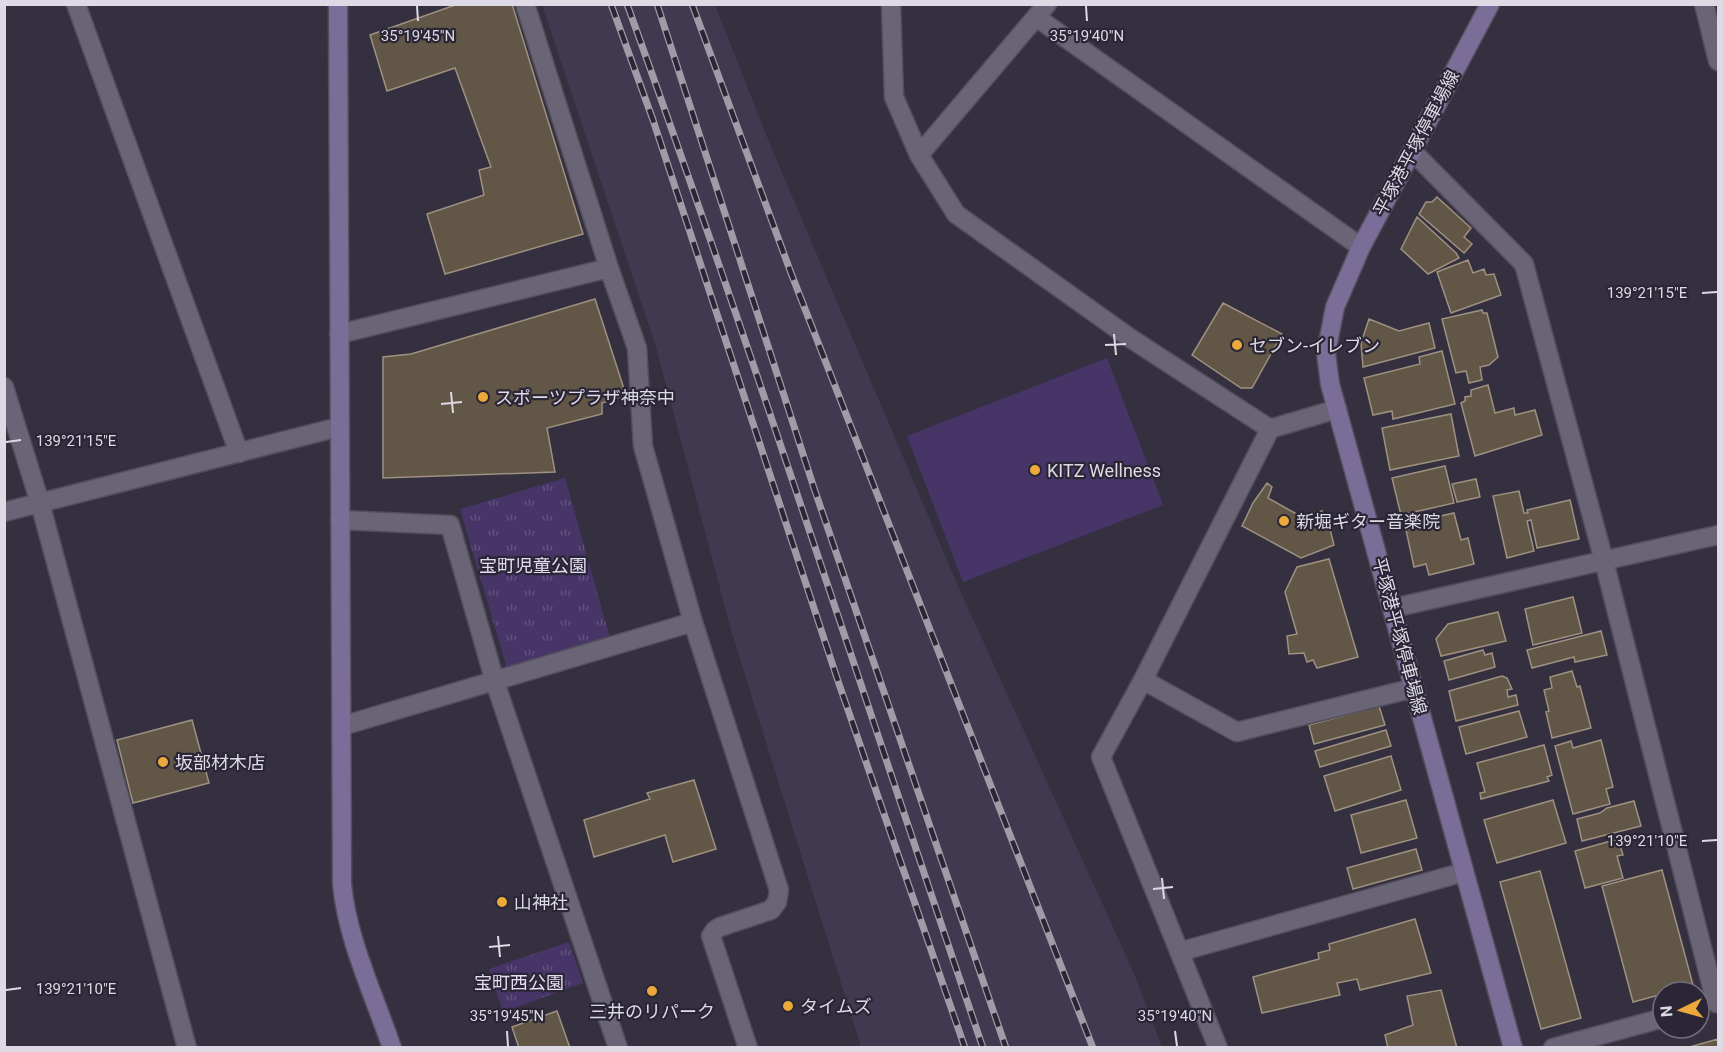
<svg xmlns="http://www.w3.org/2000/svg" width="1723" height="1052" viewBox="0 0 1723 1052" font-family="Roboto,'Noto Sans JP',sans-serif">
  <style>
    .built { fill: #403950 }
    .green { fill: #473568 }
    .park { fill: url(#park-tufts) }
    .building { fill: #625646; stroke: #9e9180; stroke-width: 1.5 }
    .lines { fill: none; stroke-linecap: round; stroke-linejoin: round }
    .street-casing { stroke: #534e5c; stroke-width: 21 }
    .secondary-casing { stroke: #534e5c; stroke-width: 21 }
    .street { stroke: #696476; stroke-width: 18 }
    .secondary { stroke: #7a6d97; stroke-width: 18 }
    .rail-casing { stroke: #9f9ba8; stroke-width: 7 }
    .rail { stroke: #2b2636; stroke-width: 4.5; stroke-dasharray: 14; stroke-linecap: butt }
    .ticks { fill: none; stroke: #dddae5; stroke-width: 2 }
    .poi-dot { fill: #eca93b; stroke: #2b2636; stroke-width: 2 }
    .labels { text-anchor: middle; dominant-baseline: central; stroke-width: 4.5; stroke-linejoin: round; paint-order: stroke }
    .street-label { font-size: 18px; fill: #dddae5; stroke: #2b2636 }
    .poi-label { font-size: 18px; fill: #dddae5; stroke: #2b2636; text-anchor: start }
    .park-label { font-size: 18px; fill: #e3ddf3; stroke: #2b2636 }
    .ticks-label { font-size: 15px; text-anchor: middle; fill: #dddae5; stroke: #2b2636; stroke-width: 4.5; stroke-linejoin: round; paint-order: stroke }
  </style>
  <defs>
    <pattern id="park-tufts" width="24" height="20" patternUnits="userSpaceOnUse" patternTransform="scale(1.5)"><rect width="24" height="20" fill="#473568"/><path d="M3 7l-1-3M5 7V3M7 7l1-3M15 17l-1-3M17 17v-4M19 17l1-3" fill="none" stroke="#61527d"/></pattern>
  </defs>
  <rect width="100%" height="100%" fill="#353040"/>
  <path class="built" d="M 542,5 L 715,5 L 769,142 L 958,586 L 1133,971 L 1162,1047 L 861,1047 L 731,630 L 656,347 Z"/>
  <path class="green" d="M 1107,358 L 1163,505 L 963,582 L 907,436 Z"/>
  <path class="park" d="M 565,478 L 610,638 L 507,668 L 460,509 Z
    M 569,942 L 583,983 L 503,1012 L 489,969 Z"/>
  <path class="building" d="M 458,4 L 512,4 L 583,234 L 445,274 L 427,214 L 484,195 L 479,170 L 491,167 L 455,68 L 387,91 L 370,35 Z
    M 1437,197 L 1471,228 L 1464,237 L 1472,244 L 1464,253 L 1419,214 L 1426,202 L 1432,202 Z
    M 1417,217 L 1456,253 L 1459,258 L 1428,274 L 1401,249 Z
    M 1468,260 L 1473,273 L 1484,269 L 1486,275 L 1494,274 L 1501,295 L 1451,313 L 1437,272 Z
    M 595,299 L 626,395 L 602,403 L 602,414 L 547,428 L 555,472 L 383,478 L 383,357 L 411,354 Z
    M 1223,303 L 1282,334 L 1252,388 L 1241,388 L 1192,355 Z
    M 1482,310 L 1483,313 L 1487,313 L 1498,357 L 1489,365 L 1480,367 L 1482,380 L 1469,383 L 1466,371 L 1456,373 L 1442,319 Z
    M 1369,319 L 1399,331 L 1429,323 L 1435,348 L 1363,367 L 1361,343 Z
    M 1442,351 L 1455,404 L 1393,419 L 1392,411 L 1373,415 L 1364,378 L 1420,364 L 1419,357 Z
    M 1488,385 L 1495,413 L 1514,408 L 1515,415 L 1535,410 L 1542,435 L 1475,456 L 1461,403 L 1465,401 L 1465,397 L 1471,396 L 1471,390 Z
    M 1451,414 L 1459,456 L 1390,470 L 1382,428 Z
    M 1445,466 L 1454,503 L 1401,515 L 1392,478 Z
    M 1476,479 L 1480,497 L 1457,502 L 1452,484 Z
    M 1267,483 L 1272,487 L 1268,498 L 1300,516 L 1322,511 L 1324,529 L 1330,529 L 1334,545 L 1301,558 L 1242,526 L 1253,503 Z
    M 1519,491 L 1524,513 L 1528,513 L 1527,510 L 1570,500 L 1579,539 L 1537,548 L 1531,520 L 1527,521 L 1534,551 L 1507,558 L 1493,496 Z
    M 1454,513 L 1461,540 L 1468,538 L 1474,564 L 1429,575 L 1426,564 L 1414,567 L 1406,530 L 1411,528 L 1410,523 Z
    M 1329,559 L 1358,657 L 1317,668 L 1313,660 L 1307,662 L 1304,653 L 1289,654 L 1287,636 L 1297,634 L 1285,592 L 1297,567 Z
    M 1573,597 L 1582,633 L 1533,645 L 1525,609 Z
    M 1498,612 L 1506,641 L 1441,656 L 1436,639 L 1448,624 Z
    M 1601,631 L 1607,655 L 1575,662 L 1574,657 L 1532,668 L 1527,650 Z
    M 1483,650 L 1485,655 L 1492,653 L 1495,667 L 1449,680 L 1444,661 Z
    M 1572,671 L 1577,687 L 1580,686 L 1591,728 L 1552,738 L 1546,712 L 1549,711 L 1544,690 L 1552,688 L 1550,677 Z
    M 1502,676 L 1507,678 L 1512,689 L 1507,690 L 1508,697 L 1516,695 L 1518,705 L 1456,721 L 1449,691 Z
    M 1379,706 L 1385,725 L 1314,744 L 1309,725 Z
    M 1519,711 L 1527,737 L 1466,754 L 1459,727 Z
    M 192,720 L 209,783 L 133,803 L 117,740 Z
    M 1386,730 L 1391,746 L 1320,767 L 1315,751 Z
    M 1601,740 L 1613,787 L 1606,789 L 1610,804 L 1573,814 L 1555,746 L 1571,741 L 1573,748 Z
    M 1544,745 L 1552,775 L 1547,777 L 1549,781 L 1481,799 L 1480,793 L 1485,792 L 1477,763 Z
    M 1391,756 L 1401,790 L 1335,811 L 1324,776 Z
    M 694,780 L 716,849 L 673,862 L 665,835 L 594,857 L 584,820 L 650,799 L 647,793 Z
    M 1406,800 L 1417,838 L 1361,853 L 1351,815 Z
    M 1553,800 L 1566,843 L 1497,863 L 1484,820 Z
    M 1634,801 L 1641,826 L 1582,841 L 1577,819 L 1600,813 L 1607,808 Z
    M 1618,839 L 1623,855 L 1617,856 L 1623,878 L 1585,888 L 1575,851 Z
    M 1416,849 L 1422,870 L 1353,889 L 1347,868 Z
    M 1662,870 L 1693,985 L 1663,992 L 1663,994 L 1633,1002 L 1602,886 Z
    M 1540,871 L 1581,1018 L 1541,1029 L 1500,882 Z
    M 1415,919 L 1431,973 L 1360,990 L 1357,979 L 1337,983 L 1340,995 L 1262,1013 L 1253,977 L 1319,959 L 1318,953 L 1330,950 L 1329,944 Z
    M 1441,990 L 1457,1048 L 1388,1048 L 1385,1035 L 1413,1025 L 1407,996 Z
    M 557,1011 L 570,1048 L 519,1048 L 512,1027 Z
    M 1718,1039 L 1718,1048 L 1686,1048 Z"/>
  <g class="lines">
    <g class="street-casing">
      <path id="street" d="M 76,4 L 239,453
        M 525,4 L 609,268 L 637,348 L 643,446 L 693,622 L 779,890 L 777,902 L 771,910 L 720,927 L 715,930 L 711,936 L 748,1048
        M 891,4 L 894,97 L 919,155 L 956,214 L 1130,338 L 1270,429
        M 1704,4 L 1718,61
        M 1036,17 L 1361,247
        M 1413,152 L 1524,264 L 1604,561 L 1716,1003
        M 919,155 L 1047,4
        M 339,334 L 609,268
        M 4,387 L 40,503 L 187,1048
        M 4,512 L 339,427
        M 340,520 L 450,525 L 495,682 L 618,1048
        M 1393,608 L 1718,535
        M 1143,680 L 1237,732 L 1414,688
        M 342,726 L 693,622
        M 1179,952 L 1464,872
        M 1218,1048 L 1101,757 L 1143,680 L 1270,429 L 1337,409
        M 1553,1048 L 1663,1018"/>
    </g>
    <g class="secondary-casing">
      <path id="secondary" d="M 338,4 L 342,884 C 347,939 374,995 392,1048
        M 1490,4 L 1361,247 L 1335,307 L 1326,353 L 1330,384 L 1513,1048"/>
    </g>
    <use href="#street" class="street"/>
    <use href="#secondary" class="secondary"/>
    <g class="rail-casing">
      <path id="rail" d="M 611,4 L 653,120 L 838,681 L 965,1048
        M 627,4 C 752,350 865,700 983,1048
        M 657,4 L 814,488 L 1006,1048
        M 692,4 L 791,273 L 1093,1048"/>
    </g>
    <use href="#rail" class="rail"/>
  </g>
  <path class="ticks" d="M 417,6 L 418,21M 1086,6 L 1087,21M 1702,293 L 1717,292M 1114,334 L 1116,355M 1105,345 L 1126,344M 451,392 L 453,413M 441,404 L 462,402M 6,442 L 21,440M 1702,841 L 1717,840M 1162,878 L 1164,899M 1153,889 L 1173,887M 498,936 L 500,957M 489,947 L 510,945M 6,990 L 21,988M 507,1031 L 508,1046M 1175,1031 L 1177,1046"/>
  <g class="poi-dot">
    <circle cx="1237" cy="345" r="6"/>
    <circle cx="483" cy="397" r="6"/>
    <circle cx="1035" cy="470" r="6"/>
    <circle cx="1284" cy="521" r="6"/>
    <circle cx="163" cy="762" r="6"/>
    <circle cx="502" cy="902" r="6"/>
    <circle cx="652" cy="991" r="6"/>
    <circle cx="788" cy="1006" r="6"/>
  </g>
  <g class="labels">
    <g class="street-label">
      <text transform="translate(1416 143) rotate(-62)">平塚港平塚停車場線</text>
      <text transform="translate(1400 636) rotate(75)">平塚港平塚停車場線</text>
    </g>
    <g class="poi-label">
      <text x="1249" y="345">セブン-イレブン</text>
      <text x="495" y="397">スポーツプラザ神奈中</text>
      <text x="1047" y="470">KITZ Wellness</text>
      <text x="1296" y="521">新堀ギター音楽院</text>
      <text x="175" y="762">坂部材木店</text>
      <text x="514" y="902">山神社</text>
      <text x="800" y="1006">タイムズ</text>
      <text x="652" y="1011" text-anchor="middle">三井のリパーク</text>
    </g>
    <g class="park-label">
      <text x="533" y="565">宝町児童公園</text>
      <text x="519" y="982">宝町西公園</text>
    </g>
  </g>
  <g class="ticks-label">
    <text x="418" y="41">35°19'45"N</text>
    <text x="1087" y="41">35°19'40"N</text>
    <text x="1647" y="298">139°21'15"E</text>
    <text x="76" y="446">139°21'15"E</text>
    <text x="1647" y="846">139°21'10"E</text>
    <text x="76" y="994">139°21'10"E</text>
    <text x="507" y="1021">35°19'45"N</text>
    <text x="1175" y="1021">35°19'40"N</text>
  </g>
  <rect width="1723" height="1052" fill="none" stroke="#dddae5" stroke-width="12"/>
  <g transform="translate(1681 1010) rotate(265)"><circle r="28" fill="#2b2636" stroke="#726e7c" stroke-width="1.5"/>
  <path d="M0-4.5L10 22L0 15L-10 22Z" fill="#eca93b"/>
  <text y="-9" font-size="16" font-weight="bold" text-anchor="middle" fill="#dddae5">N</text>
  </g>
</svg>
